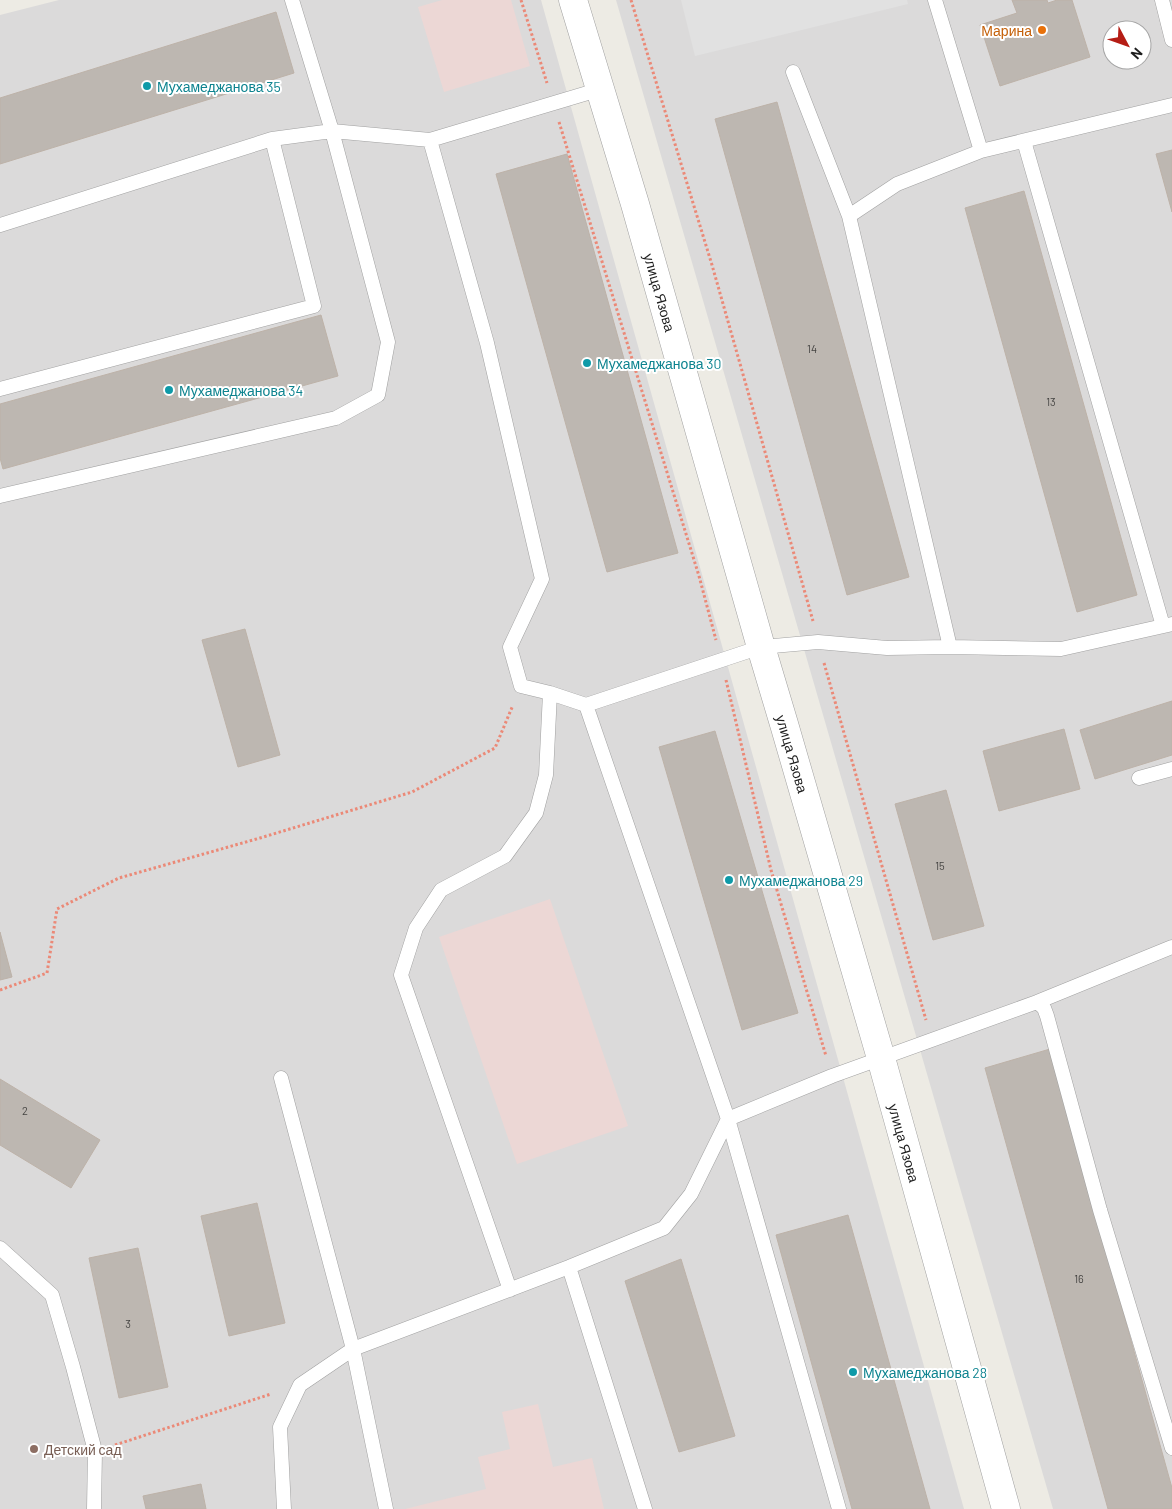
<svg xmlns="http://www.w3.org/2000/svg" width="1172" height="1509" viewBox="0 0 1172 1509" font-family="Barlow,sans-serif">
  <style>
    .residential { fill: #dbdada; fill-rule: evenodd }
    .commercial { fill: #ecd7d5 }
    .parking { fill: #e1e1e1 }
    .building { fill: #bdb7b1; stroke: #bdb2a8 }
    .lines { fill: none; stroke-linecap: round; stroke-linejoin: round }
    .service-casing { stroke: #a1a1a1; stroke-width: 15 }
    .tertiary-casing { stroke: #a1a1a1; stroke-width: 29 }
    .path { stroke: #eb8977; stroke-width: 3; stroke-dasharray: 2.5 2.5; stroke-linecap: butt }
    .service { stroke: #fff; stroke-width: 14 }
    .tertiary { stroke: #fff; stroke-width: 28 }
    .food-dot { fill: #e8710a; stroke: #fff; stroke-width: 2 }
    .culture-dot { fill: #0f9aa8; stroke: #fff; stroke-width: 2 }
    .education-dot { fill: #8d6e63; stroke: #fff; stroke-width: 2 }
    .labels { text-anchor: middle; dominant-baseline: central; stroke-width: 4; stroke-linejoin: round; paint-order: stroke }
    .number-label { font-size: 11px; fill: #454442 }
    .food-label { font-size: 14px; fill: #c56008; stroke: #fff; text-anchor: end }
    .culture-label { font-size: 14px; fill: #0d838f; stroke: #fff; text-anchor: start }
    .street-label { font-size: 14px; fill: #1d1d1d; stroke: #fff }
    .education-label { font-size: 14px; fill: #785e54; stroke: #fff; text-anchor: start }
  </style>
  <rect width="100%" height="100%" fill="#edebe4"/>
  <path class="residential" d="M 59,0 L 541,0 L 964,1509 L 0,1509 L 0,15 Z
    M 616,0 L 1172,0 L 1172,1509 L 1053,1509 ZM 1112,30 L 1142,30 L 1142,60 L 1112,60 Z"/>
  <path class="commercial" d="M 442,0 L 511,0 L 530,66 L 444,92 L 418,7 Z
    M 550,899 L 628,1126 L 517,1164 L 439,937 Z
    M 538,1404 L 553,1467 L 592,1458 L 604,1509 L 405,1509 L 486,1489 L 478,1457 L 510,1449 L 502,1412 Z"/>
  <path class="parking" d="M 681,0 L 907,0 L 908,4 L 695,56 Z"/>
  <path class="building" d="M 1012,0 L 1047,0 L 1048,3 L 1057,0 L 1072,0 L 1090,57 L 1000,86 L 980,25 L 1017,13 Z
    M 276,12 L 294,73 L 0,164 L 0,98 Z
    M 777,102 L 909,577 L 847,595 L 715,119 Z
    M 1172,150 L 1172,212 L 1156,154 Z
    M 567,154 L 678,553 L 607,572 L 496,174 Z
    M 1024,191 L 1137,595 L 1077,612 L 965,208 Z
    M 321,315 L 338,376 L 3,469 L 0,458 L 0,404 Z
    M 245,629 L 280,755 L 238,767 L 202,640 Z
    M 1172,701 L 1172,755 L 1095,779 L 1080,730 Z
    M 1064,729 L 1080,789 L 999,811 L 983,751 Z
    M 715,731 L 798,1013 L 742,1030 L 659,747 Z
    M 946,790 L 984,926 L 933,940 L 895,804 Z
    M 0,932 L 12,977 L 0,980 Z
    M 1050,1049 L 1172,1488 L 1172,1509 L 1108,1509 L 985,1068 Z
    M 0,1079 L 100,1140 L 71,1188 L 0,1145 Z
    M 257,1203 L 285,1323 L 229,1336 L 201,1216 Z
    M 848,1215 L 930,1509 L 852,1509 L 776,1235 Z
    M 138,1248 L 168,1387 L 119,1398 L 89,1258 Z
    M 681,1259 L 735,1436 L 679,1452 L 625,1281 Z
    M 201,1484 L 206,1509 L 146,1509 L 143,1496 Z"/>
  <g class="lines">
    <g class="service-casing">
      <path id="service" d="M 935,0 L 981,151
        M 1162,0 L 1172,40
        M 793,72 L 849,216
        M 272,139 L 332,131 L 292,0
        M 1024,141 L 1163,626
        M 0,225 L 272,139 L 314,306 L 0,389
        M 0,496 L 336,418 L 378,395 L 388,342 L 332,131 L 430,140
        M 950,647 L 849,216 L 897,184 L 981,151 L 1172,105
        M 586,705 L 550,693 L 521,686 L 510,647 L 542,579 L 487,343 L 430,140 L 601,89
        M 1139,778 L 1172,769
        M 1037,1002 L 1044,1008 L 1047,1016 L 1100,1210 L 1172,1448
        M 281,1078 L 353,1349 L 386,1509
        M 0,1248 L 52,1295 L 73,1367 L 95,1451 L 94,1509
        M 569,1267 L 645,1509
        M 510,1290 L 401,975 L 416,928 L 441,890 L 505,856 L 536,813 L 546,775 L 550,693
        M 284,1509 L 280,1427 L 300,1385 L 353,1349 L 569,1267 L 664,1228 L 691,1194 L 728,1119 L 832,1076 L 1037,1002 L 1172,947
        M 839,1509 L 728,1119 L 586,705 L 761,647 L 818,642 L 887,648 L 950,647 L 1061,649 L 1172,624"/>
    </g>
    <g class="tertiary-casing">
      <g id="tertiary">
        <path id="s1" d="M 573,0 L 635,204 L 761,647 L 784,724 L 881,1058 L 1006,1509"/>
      </g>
    </g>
    <path class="path" d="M 521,0 L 547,83
      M 631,0 L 712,265 L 813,621
      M 559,122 L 699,576 L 716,640
      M 824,663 L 926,1020
      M 726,680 L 771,870 L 826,1056
      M 0,990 L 47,973 L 57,909 L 119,878 L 260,838 L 412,792 L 495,748 L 513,705
      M 115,1445 L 271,1394"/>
    <use href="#service" class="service"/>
    <use href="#tertiary" class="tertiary"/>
  </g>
  <circle class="food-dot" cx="1042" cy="30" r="5"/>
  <g class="culture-dot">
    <circle cx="147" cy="86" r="5"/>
    <circle cx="587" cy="363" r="5"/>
    <circle cx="169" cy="390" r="5"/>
    <circle cx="729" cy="880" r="5"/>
    <circle cx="853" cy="1372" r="5"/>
  </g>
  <circle class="education-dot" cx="34" cy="1449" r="5"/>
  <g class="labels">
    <g class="number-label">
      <text x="812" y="348">14</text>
      <text x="1051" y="401">13</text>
      <text x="940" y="865">15</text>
      <text x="25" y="1110">2</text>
      <text x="1079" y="1278">16</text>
      <text x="128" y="1323">3</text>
    </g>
    <g class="food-label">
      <text x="1032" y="30">Марина</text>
    </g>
    <g class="culture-label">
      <text x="157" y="86">Мухамеджанова 35</text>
      <text x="597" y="363">Мухамеджанова 30</text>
      <text x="179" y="390">Мухамеджанова 34</text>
      <text x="739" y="880">Мухамеджанова 29</text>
      <text x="863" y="1372">Мухамеджанова 28</text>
    </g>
    <g class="street-label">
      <text stroke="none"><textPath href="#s1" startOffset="305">улица Язова</textPath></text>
      <text stroke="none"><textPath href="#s1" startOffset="785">улица Язова</textPath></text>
      <text stroke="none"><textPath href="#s1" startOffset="1190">улица Язова</textPath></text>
    </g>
    <g class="education-label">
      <text x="44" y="1449">Детский сад</text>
    </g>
  </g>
  <g transform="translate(1127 45) rotate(131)"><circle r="24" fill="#ffffff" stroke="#a5a5a5"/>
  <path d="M0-4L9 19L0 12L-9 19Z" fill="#b51d15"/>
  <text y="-8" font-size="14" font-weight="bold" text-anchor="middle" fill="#1d1d1d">N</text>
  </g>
</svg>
